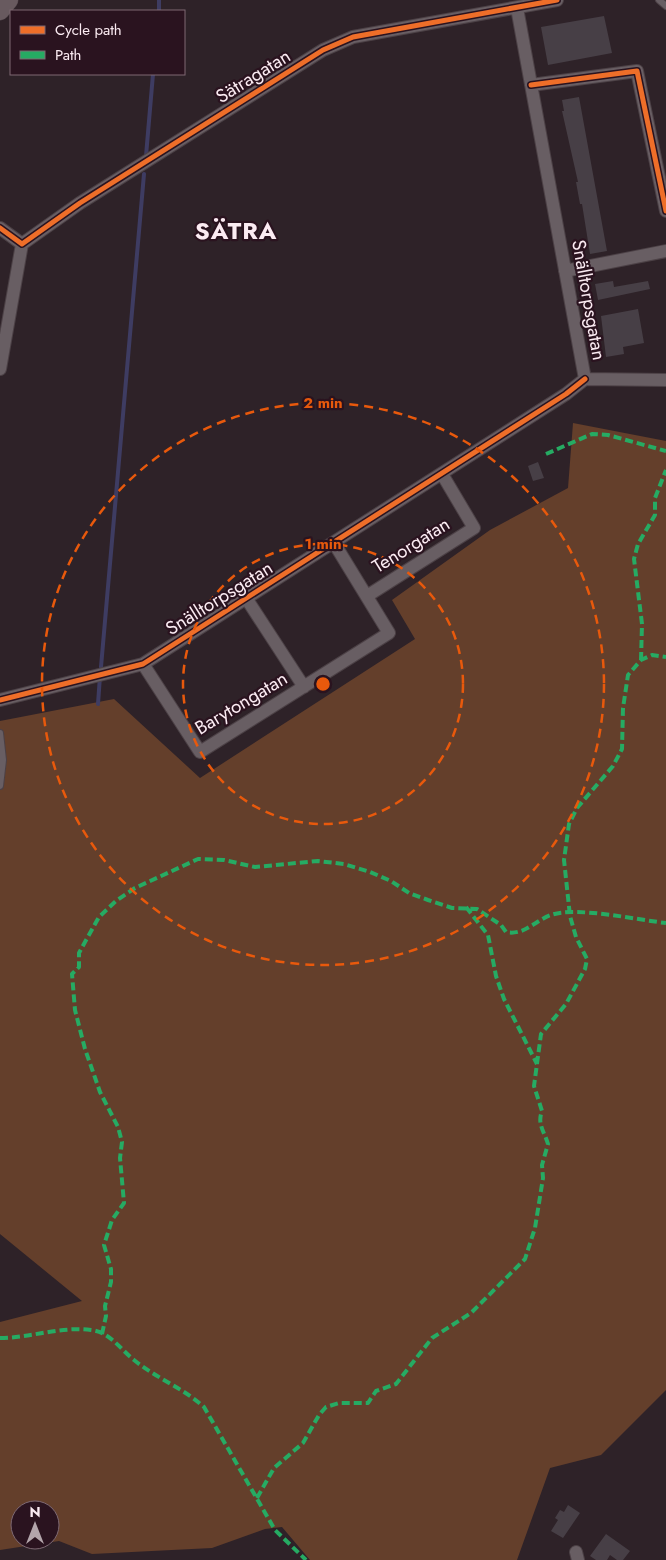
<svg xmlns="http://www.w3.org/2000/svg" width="666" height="1560" viewBox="0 0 666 1560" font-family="Jost,sans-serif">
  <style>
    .forest { fill: #643f2b; fill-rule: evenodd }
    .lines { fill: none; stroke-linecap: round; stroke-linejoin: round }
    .stream { stroke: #3e3c62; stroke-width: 4 }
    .building { fill: #473f46 }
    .lane-casing { stroke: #4c4146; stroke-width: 8 }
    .street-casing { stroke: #4c4146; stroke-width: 14 }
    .secondary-casing { stroke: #4c4146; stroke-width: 19 }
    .lane { stroke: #685e63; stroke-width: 6 }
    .street { stroke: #685e63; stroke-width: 12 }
    .secondary { stroke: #685a5f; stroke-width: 18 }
    .quiet { stroke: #26ab63; stroke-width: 4; stroke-dasharray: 8 4; stroke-linecap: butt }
    .cycleway-casing { stroke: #2a131f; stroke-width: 8 }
    .cycleway { stroke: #ee6e29; stroke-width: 5 }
    .ring { fill: none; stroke: #e8590c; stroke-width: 2.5; stroke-dasharray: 9 6 }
    .labels { text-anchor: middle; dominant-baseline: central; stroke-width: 4.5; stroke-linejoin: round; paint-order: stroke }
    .street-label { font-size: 19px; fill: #fbebf2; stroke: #2a131f }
    .district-label { font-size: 24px; font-weight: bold; letter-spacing: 1px; fill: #fbebf2; stroke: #2a131f }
    .centre { fill: #e8590c; stroke: #2a131f; stroke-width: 2.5 }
    .ring-label { font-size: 15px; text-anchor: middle; font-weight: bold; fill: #e8590c; stroke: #2a131f; stroke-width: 4.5; stroke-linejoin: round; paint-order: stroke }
  </style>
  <rect width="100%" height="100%" fill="#2e2228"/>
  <path class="forest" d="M 573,423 L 666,441 L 666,1390 L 601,1455 L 550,1468 L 517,1560 L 310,1560 L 282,1527 L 265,1529 L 212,1548 L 92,1554 L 59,1541 L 0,1550 L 0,1322 L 82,1301 L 0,1234 L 0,721 L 114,699 L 200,778 L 415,639 L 392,600 L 490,530 L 568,488 ZM 20,1510 L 50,1510 L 50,1540 L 20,1540 Z"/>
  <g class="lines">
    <path class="stream" d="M 159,11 L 159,0
      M 146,156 L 153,74
      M 101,667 L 144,174
      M 98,704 L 100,676"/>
  </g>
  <path class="building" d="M 604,16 L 612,53 L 548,65 L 541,27 Z
    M 579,97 L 607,251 L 590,254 L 582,204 L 580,204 L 576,182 L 578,182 L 562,111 L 564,111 L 562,100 Z
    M 613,281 L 614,287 L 648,281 L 650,289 L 598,300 L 595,284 Z
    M 638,309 L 644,343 L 623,347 L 624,354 L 606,357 L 601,316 Z
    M 538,462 L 544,478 L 533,481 L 528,466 Z
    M 568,1505 L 580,1513 L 563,1538 L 551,1531 L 558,1520 L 555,1518 L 560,1510 L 564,1512 Z
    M 606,1534 L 630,1551 L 623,1560 L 617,1560 L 610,1555 L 607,1560 L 596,1560 L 590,1556 Z"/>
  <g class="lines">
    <g class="lane-casing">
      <path id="lane" d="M 659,0 L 666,6
        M 0,733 L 3,760 L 0,786"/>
    </g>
    <g class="street-casing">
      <path id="street" d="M 517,8 L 585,379
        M 531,85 L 637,71 L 666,211
        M 0,228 L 22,244 L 80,203 L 323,50 L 353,37 L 557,0
        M 565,271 L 666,251
        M 0,369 L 22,244
        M 585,379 L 666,380
        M 367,596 L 474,528 L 442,474
        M 246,598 L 304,687
        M 143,664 L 200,752 L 389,633 L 334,543
        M 0,700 L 143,664 L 566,394 L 585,379
        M 576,1552 L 578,1560"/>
    </g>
    <g class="secondary-casing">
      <path id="secondary" d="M 0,11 L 9,0"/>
    </g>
    <use href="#lane" class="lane"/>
    <use href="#street" class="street"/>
    <use href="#secondary" class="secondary"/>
    <path class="quiet" d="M 546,454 L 592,434 L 608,435 L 666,451
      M 641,660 L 642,624 L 634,559 L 638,544 L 655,515 L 655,498 L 666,470
      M 466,907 L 488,935 L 496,976 L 504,999 L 537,1064
      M 102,1334 L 106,1316 L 105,1306 L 111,1282 L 111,1269 L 104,1245 L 112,1220 L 124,1203 L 120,1158 L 122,1142 L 118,1127 L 100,1092 L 85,1049 L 75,1010 L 72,974 L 79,967 L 79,953 L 85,942 L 99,917 L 116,901 L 135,888 L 198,859 L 224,860 L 255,867 L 318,861 L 344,864 L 370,872 L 391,881 L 409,893 L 428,900 L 452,908 L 477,909 L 501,925 L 506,932 C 524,936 536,920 551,915 C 576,906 638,920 666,923
      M 0,1338 C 30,1338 61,1326 91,1330 C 110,1332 120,1349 134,1360 C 156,1378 183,1388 204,1407 L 275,1530 L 306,1560
      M 257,1498 L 274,1468 L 303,1443 L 319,1415 L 326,1407 L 339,1403 L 368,1403 L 376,1391 L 396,1384 L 432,1338 L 471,1313 L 525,1259 L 535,1228 L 543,1178 L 542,1165 L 548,1144 C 544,1131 537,1124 542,1111 L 534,1086 L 541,1034 L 566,1004 L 585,969 L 587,959 L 576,937 L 570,916 L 564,860 L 569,824 L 577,808 L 613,766 L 622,749 L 623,708 L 628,675 L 641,660 L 652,655 L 666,657"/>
    <g class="cycleway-casing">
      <path id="cycleway" d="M 531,85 L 637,71 L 666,211
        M 0,228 L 22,244 L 80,203 L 323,50 L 353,37 L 557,0
        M 0,700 L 143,664 L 566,394 L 585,379"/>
    </g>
    <use href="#cycleway" class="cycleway"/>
  </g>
  <g class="ring">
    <circle cx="323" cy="684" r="140"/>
    <circle cx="323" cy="684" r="281"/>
  </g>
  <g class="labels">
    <g class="street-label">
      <text transform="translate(253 76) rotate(-32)">Sätragatan</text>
      <text transform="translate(589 300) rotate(80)">Snälltorpsgatan</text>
      <text transform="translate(411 545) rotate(-32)">Tenorgatan</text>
      <text transform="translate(219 598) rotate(-32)">Snälltorpsgatan</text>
      <text transform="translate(241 703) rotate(-31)">Barytongatan</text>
    </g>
    <g class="district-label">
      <text x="236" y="230">SÄTRA</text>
    </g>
  </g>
  <circle cx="323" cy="684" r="8" class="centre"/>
  <g class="ring-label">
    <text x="323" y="408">2 min</text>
    <text x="323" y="549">1 min</text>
  </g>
  <rect x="10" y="10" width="175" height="65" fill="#2a131f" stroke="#7e6973"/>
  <rect x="20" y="26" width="25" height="8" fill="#ee6e29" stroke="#7e6973"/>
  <text x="55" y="35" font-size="15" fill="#fbebf2">Cycle path</text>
  <rect x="20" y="51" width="25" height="8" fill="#26ab63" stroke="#7e6973"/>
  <text x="55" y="60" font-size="15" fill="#fbebf2">Path</text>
  <g transform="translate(35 1525)"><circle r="24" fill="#2a131f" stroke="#7e6973"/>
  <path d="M0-4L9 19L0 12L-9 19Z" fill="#b3a5ab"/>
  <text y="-8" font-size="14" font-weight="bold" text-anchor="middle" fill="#fbebf2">N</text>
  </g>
</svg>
